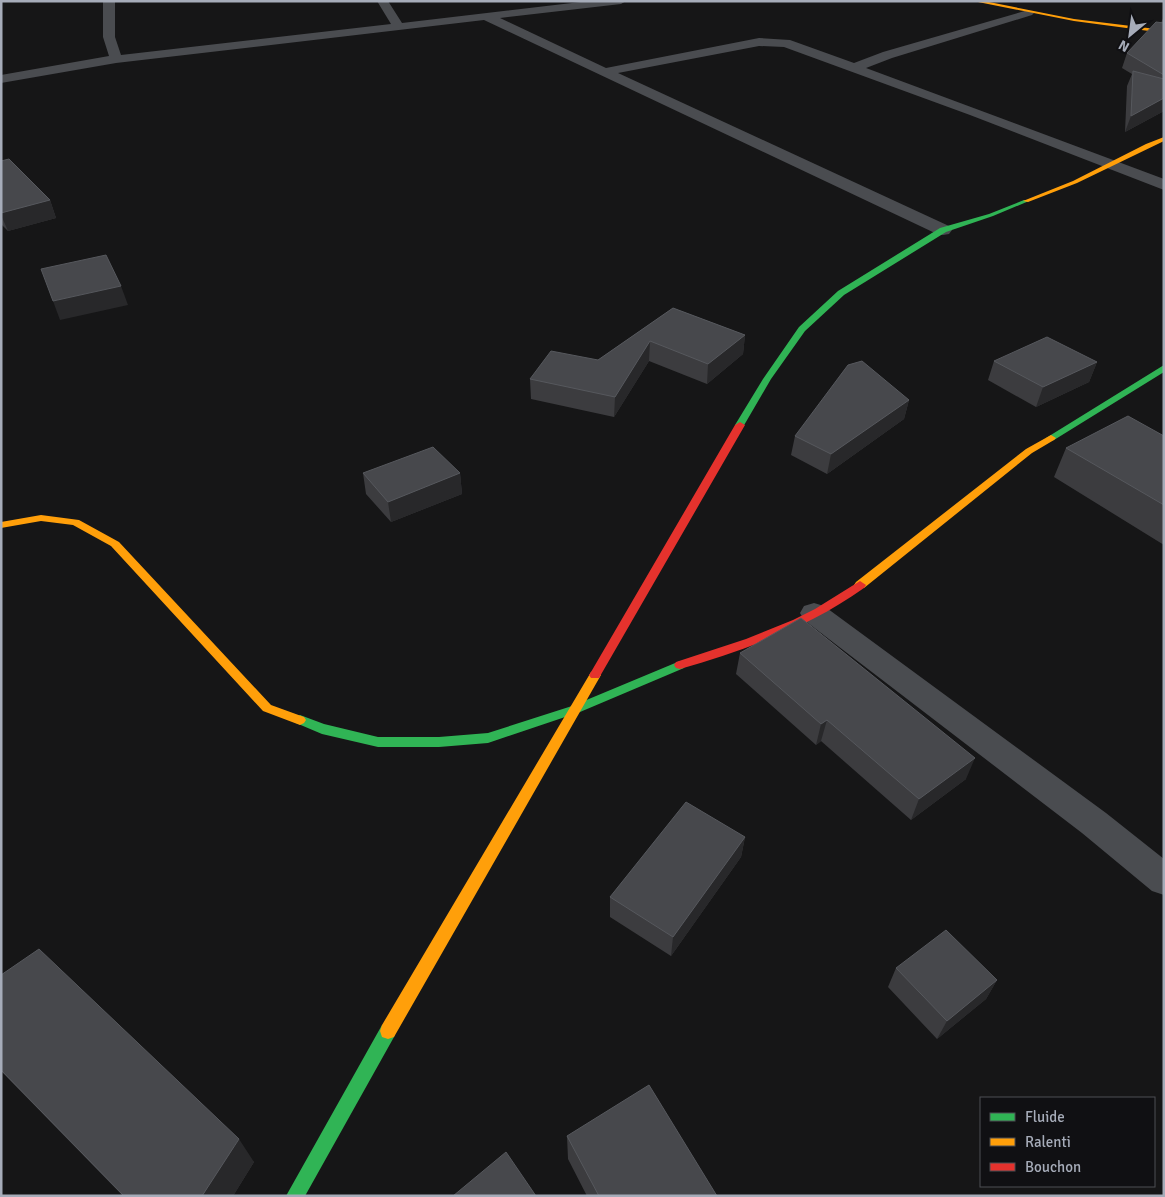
<svg xmlns="http://www.w3.org/2000/svg" width="1165" height="1197" viewBox="0 0 1165 1197" font-family="Signika,sans-serif">
  <style>
    .lines { fill: none; stroke-linecap: round; stroke-linejoin: round }
    .street { fill: #4a4c50; fill-rule: evenodd }
    .fast { fill: #30b455; fill-rule: evenodd }
    .slow { fill: #ff9f0a; fill-rule: evenodd }
    .jam { fill: #e5322d; fill-rule: evenodd }
    .wall { fill: #3c3c3f }
    .shaded-wall { fill: #28282a }
    .building { fill: #47484c; stroke: #56585d }
  </style>
  <rect width="100%" height="100%" fill="#161617"/>
  <g class="lines">
    <path class="street" d="M 103,1 L 115,1 L 115,37 L 121,55 L 391,24 L 377,1 L 388,1 L 402,23 L 589,1 L 626,1 L 621,4 L 500,18 L 606,68 L 759,38 L 790,40 L 854,63 L 883,52 L 1028,10 L 1034,13 L 1032,15 L 892,58 L 866,68 L 1164,179 L 1164,190 L 970,115 L 784,47 L 759,46 L 618,73 L 949,226 L 952,230 L 949,234 L 943,235 L 937,234 L 484,20 L 116,63 L 1,83 L 1,75 L 109,56 L 103,37 Z
      M 814,603 L 824,606 L 1106,813 L 1164,859 L 1164,895 L 1152,891 L 1082,833 L 804,620 L 800,613 L 804,606 Z"/>
    <path class="fast" d="M 1024,200 L 1029,201 L 993,216 L 946,232 L 844,295 L 805,331 L 771,379 L 743,427 L 737,427 L 735,425 L 763,379 L 799,327 L 838,291 L 940,228 L 989,214 Z
      M 1164,365 L 1164,372 L 1054,440 L 1051,441 L 1046,438 Z
      M 680,661 L 684,662 L 686,665 L 684,668 L 580,712 L 488,743 L 439,747 L 378,747 L 322,734 L 296,723 L 294,720 L 296,717 L 300,715 L 324,724 L 378,737 L 439,737 L 488,733 L 572,706 Z
      M 388,1023 L 394,1025 L 396,1031 L 394,1037 L 305,1196 L 286,1196 L 382,1025 Z"/>
    <path class="slow" d="M 973,1 L 984,1 L 1074,19 L 1164,30 L 1164,33 L 1074,21 Z
      M 1164,137 L 1164,141 L 1077,183 L 1028,202 L 1023,201 L 1073,181 L 1146,144 Z
      M 1051,435 L 1056,438 L 1054,440 L 1032,453 L 864,588 L 856,588 L 854,585 L 856,582 L 1026,449 Z
      M 41,515 L 79,520 L 119,542 L 271,705 L 304,717 L 306,720 L 304,723 L 300,725 L 263,711 L 111,546 L 73,525 L 41,521 L 1,528 L 1,522 Z
      M 595,670 L 599,672 L 601,675 L 394,1037 L 388,1039 L 382,1037 L 380,1031 L 382,1025 L 591,672 Z"/>
    <path class="jam" d="M 740,422 L 745,425 L 599,678 L 591,678 L 589,675 L 591,672 L 735,425 Z
      M 860,581 L 866,585 L 864,588 C 808,628 745,650 680,669 L 676,668 L 674,665 L 676,662 L 746,639 L 793,620 L 815,609 Z"/>
  </g>
  <path class="wall" d="M 1164,16 L 1164,111 L 1125,132 L 1127,86 L 1132,74 L 1122,68 L 1127,53 L 1161,23 Z
    M 1,161 L 50,200 L 56,218 L 8,231 L 1,224 Z
    M 673,308 L 745,335 L 743,354 L 707,384 L 649,361 L 614,417 L 531,399 L 530,379 L 598,360 Z
    M 994,361 L 1097,362 L 1089,382 L 1036,407 L 988,380 Z
    M 909,400 L 904,419 L 827,474 L 791,455 L 795,436 Z
    M 1164,436 L 1164,545 L 1054,477 L 1066,448 Z
    M 363,473 L 460,473 L 462,494 L 391,522 L 366,494 Z
    M 740,653 L 966,779 L 911,820 L 821,741 L 816,745 L 736,674 Z
    M 745,837 L 741,857 L 671,956 L 610,917 L 610,897 Z
    M 896,968 L 997,980 L 986,999 L 937,1039 L 888,987 Z
    M 1,975 L 254,1162 L 233,1196 L 123,1196 L 1,1071 Z
    M 567,1136 L 717,1196 L 587,1196 L 568,1159 Z"/>
  <path class="shaded-wall" d="M 1164,98 L 1164,111 L 1125,132 L 1131,116 Z
    M 50,200 L 56,218 L 8,231 L 1,215 L 1,213 Z
    M 121,286 L 128,305 L 60,320 L 53,301 Z
    M 745,335 L 743,354 L 707,384 L 708,364 Z
    M 650,341 L 649,361 L 614,417 L 615,397 Z
    M 1097,362 L 1089,382 L 1036,407 L 1043,387 Z
    M 909,400 L 904,419 L 827,474 L 831,454 Z
    M 460,473 L 462,494 L 391,522 L 388,502 Z
    M 827,720 L 821,741 L 816,745 L 821,724 Z
    M 975,758 L 966,779 L 911,820 L 919,799 Z
    M 745,837 L 741,857 L 671,956 L 673,937 Z
    M 997,980 L 986,999 L 937,1039 L 947,1021 Z
    M 239,1139 L 254,1162 L 233,1196 L 202,1196 Z"/>
  <path class="building" d="M 1156,22 L 1164,23 L 1164,75 L 1127,53 Z
    M 1133,71 L 1164,79 L 1164,98 L 1131,116 Z
    M 9,159 L 50,200 L 1,213 L 1,161 Z
    M 106,255 L 121,286 L 53,301 L 41,269 Z
    M 673,308 L 745,335 L 708,364 L 650,341 L 615,397 L 530,379 L 551,351 L 598,360 Z
    M 1047,337 L 1097,362 L 1043,387 L 994,361 Z
    M 862,361 L 909,400 L 831,454 L 795,436 L 848,365 Z
    M 1128,416 L 1164,436 L 1164,505 L 1066,448 Z
    M 433,447 L 460,473 L 388,502 L 363,473 Z
    M 801,618 L 975,758 L 919,799 L 827,720 L 821,724 L 740,653 Z
    M 686,802 L 745,837 L 673,937 L 610,897 Z
    M 946,930 L 997,980 L 947,1021 L 896,968 Z
    M 39,949 L 239,1139 L 202,1196 L 124,1196 L 1,1070 L 1,975 Z
    M 649,1085 L 717,1196 L 599,1196 L 567,1136 Z
    M 506,1152 L 536,1196 L 453,1196 Z"/>
  <rect width="1165" height="1197" fill="none" stroke="#a6acb9" stroke-width="5"/>
  <rect x="980" y="1097" width="175" height="90" fill="#101013" stroke="#4c4e55"/>
  <rect x="990" y="1113" width="25" height="8" fill="#30b455" stroke="#4c4e55"/>
  <text x="1025" y="1122" font-size="15" fill="#a6acb9">Fluide</text>
  <rect x="990" y="1138" width="25" height="8" fill="#ff9f0a" stroke="#4c4e55"/>
  <text x="1025" y="1147" font-size="15" fill="#a6acb9">Ralenti</text>
  <rect x="990" y="1163" width="25" height="8" fill="#e5322d" stroke="#4c4e55"/>
  <text x="1025" y="1172" font-size="15" fill="#a6acb9">Bouchon</text>
  <g transform="translate(1130 35) rotate(209)" stroke="#101013" stroke-width="4" paint-order="stroke">
  <path d="M0-4L9 19L0 12L-9 19Z" fill="#a6acb9"/>
  <text y="-8" font-size="14" font-weight="bold" text-anchor="middle" fill="#a6acb9">N</text>
  </g>
</svg>
